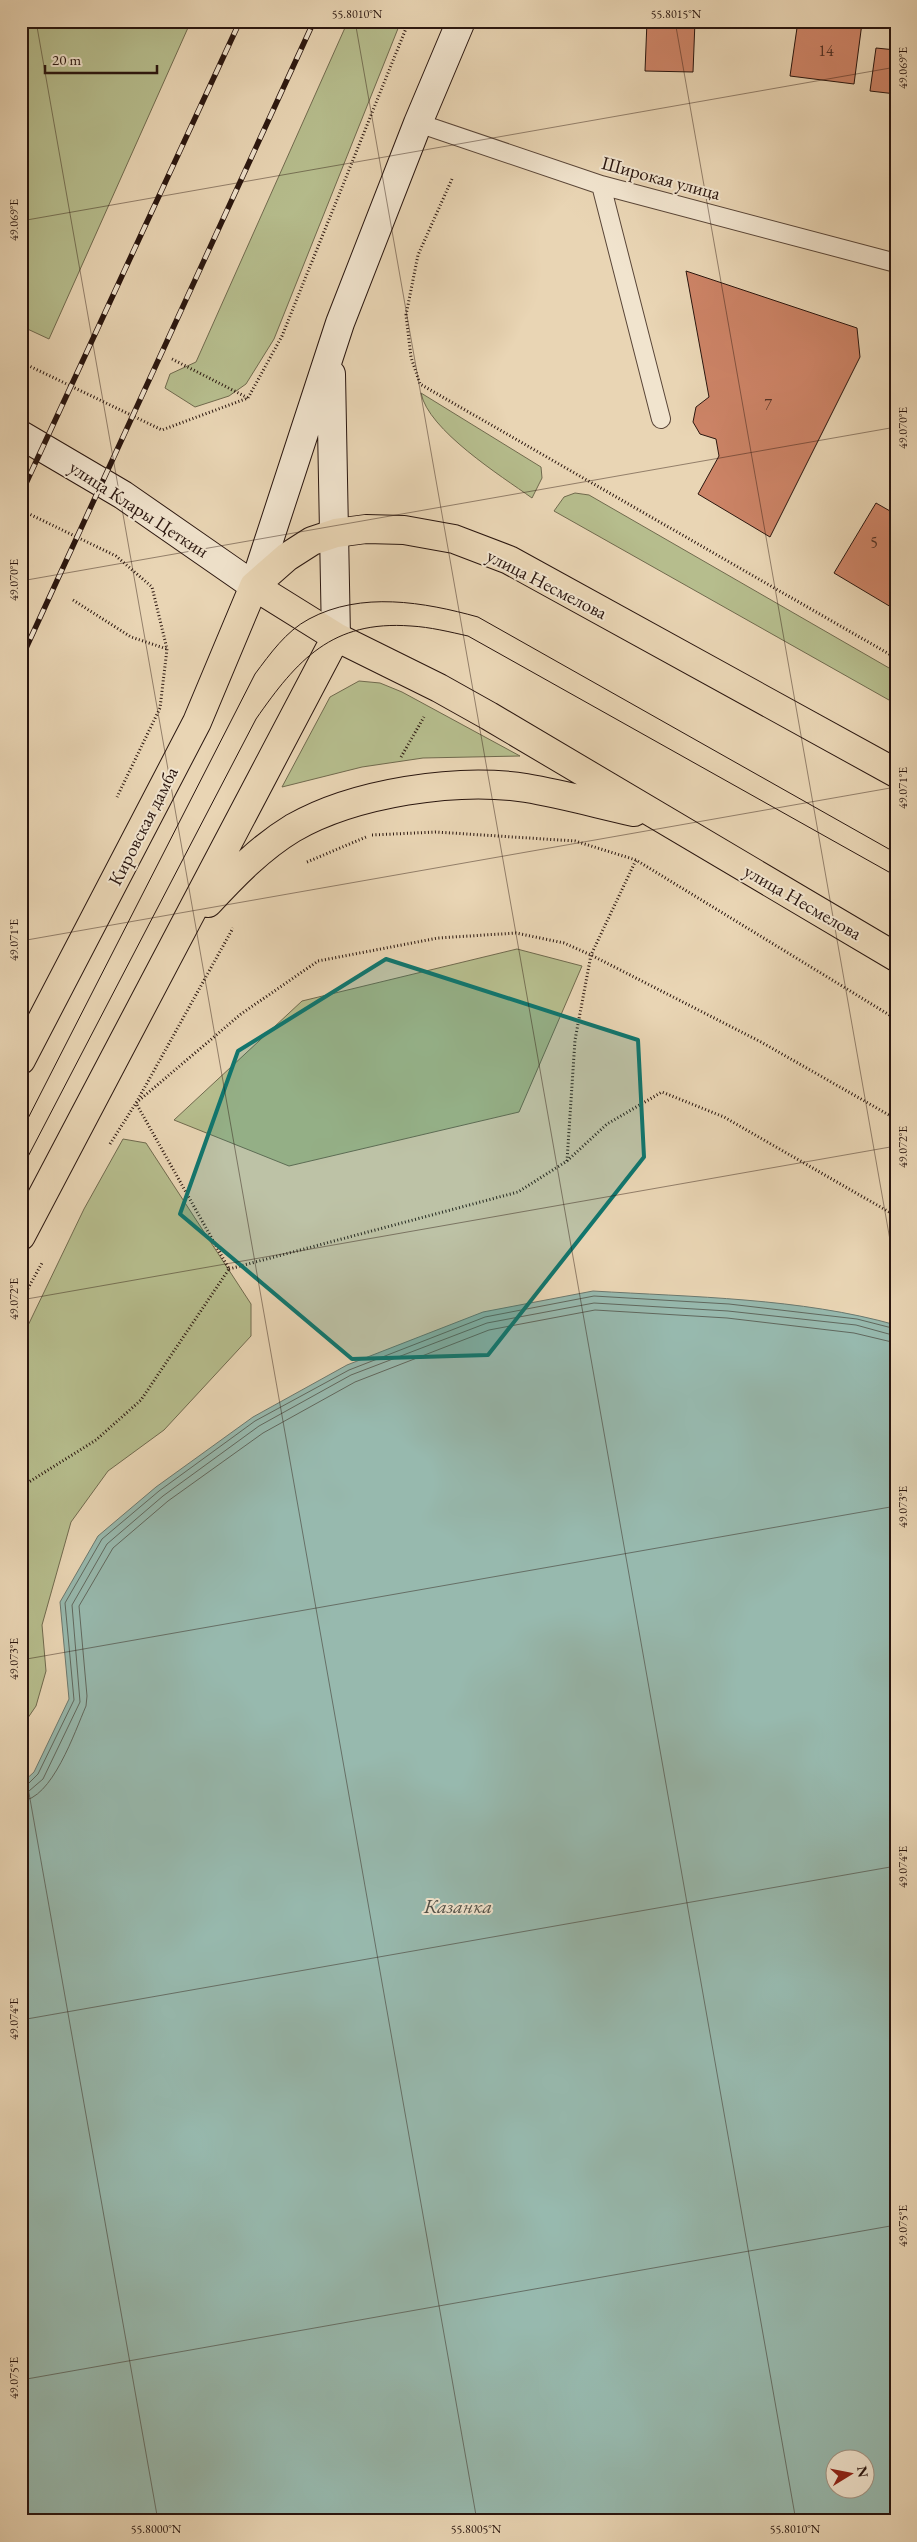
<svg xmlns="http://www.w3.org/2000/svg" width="917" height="2542" viewBox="0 0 917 2542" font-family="'EB Garamond',serif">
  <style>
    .green { fill: #b6bd8d; stroke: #706a4e }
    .water { fill: #97b9ae; stroke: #6b786e; fill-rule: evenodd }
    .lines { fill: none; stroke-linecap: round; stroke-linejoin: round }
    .shore { stroke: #60685e; stroke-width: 1 }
    .building { fill: #cd8467; stroke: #2a160f }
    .lane-casing { stroke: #5a4638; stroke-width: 20 }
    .secondary-casing { stroke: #2a160f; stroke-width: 30 }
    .primary-casing { stroke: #2a160f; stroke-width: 30 }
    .path { stroke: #2a160f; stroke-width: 3; stroke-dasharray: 1 2.5; stroke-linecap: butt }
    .lane { stroke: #f1e4ce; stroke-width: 18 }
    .secondary { stroke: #f1e4ce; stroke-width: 28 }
    .primary { stroke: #e9d5b4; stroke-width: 28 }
    .tram { stroke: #2a160f; stroke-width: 1 }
    .rail-casing { stroke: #2a160f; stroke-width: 5.5 }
    .rail { stroke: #f1e4ce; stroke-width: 4; stroke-dasharray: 11; stroke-linecap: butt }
    .marked { fill: #0f766e; fill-opacity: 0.2; stroke: #0f766e; stroke-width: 4; stroke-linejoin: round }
    .ticks { fill: none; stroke: #2a160f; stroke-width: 1; stroke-opacity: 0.45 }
    .labels { text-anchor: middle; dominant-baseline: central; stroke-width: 4; stroke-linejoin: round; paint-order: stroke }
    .number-label { font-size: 16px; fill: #533225 }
    .street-label { font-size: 19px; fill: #2a160f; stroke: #f1e4ce }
    .water-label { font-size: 20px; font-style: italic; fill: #504f47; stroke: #f1e4ce }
    .neatline { fill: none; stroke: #2a160f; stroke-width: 2 }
    .ticks-label { font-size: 12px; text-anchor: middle; fill: #2a160f }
  </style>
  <rect width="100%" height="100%" fill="#e9d5b4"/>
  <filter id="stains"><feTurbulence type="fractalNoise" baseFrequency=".004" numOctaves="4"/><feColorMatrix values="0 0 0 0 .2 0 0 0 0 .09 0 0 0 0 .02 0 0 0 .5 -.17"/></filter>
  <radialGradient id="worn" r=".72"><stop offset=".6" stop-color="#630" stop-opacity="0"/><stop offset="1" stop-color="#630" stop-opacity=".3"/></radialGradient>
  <path class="green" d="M 21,21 L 191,21 L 49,339 L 21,326 Z
    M 348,21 L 401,21 L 274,339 L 246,384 L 229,396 L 195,407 L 165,388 L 170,374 L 196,362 Z
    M 421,393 L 541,467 L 542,478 L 532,498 C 501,476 428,430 421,393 Z
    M 575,493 L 589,495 L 896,672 L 896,704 L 554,511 L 564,497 Z
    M 359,681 L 380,683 L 402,692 L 520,756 L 423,758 L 362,767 L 282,787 L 330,697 Z
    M 517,949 L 582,966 L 519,1112 L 289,1166 L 174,1120 L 302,1001 Z
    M 123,1139 L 146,1143 L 251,1304 L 251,1336 L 164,1430 L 108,1471 L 71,1522 L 42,1625 L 46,1671 L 36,1706 L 21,1728 L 21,1340 L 84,1209 Z"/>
  <path class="water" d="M 593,1291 C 692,1297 801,1298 896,1325 L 896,2521 L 21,2521 L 21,1784 L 34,1772 L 69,1699 L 60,1602 L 98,1536 L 156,1487 L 253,1417 L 347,1365 L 483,1312 ZM 834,2460 L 864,2460 L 864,2490 L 834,2490 Z"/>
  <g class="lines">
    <path class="shore" d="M 21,1787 L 26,1786 L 38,1774 L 74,1700 L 65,1603 L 102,1539 L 159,1491 L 255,1421 L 349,1370 L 485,1317 L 594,1296 L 729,1304 L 857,1319 L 896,1329
      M 21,1793 L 29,1791 L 43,1779 L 80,1702 L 72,1605 L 107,1544 L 163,1496 L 259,1426 L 351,1375 L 487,1323 L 594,1303 L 728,1311 L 856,1325 L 896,1336
      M 21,1801 C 52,1800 75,1731 86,1706 L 87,1696 L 79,1606 L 113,1548 L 168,1501 L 263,1433 L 355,1382 L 489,1330 L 595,1310 L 727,1318 L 854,1333 L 896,1343"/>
  </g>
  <path class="building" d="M 647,21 L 695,21 L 693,72 L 645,71 Z
    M 798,21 L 862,23 L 854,84 L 790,76 Z
    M 876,48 L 896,50 L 896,94 L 870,91 Z
    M 686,271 L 857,328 L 860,357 L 770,537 L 698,494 L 719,456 L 716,439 L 700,434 L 693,422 L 696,407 L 709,397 Z
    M 896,501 L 896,610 L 834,573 L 876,503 L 890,511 Z"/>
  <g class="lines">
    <g class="lane-casing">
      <path id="lane" d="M 418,123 L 601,185 L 896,263
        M 601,185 L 661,419"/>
    </g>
    <g class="secondary-casing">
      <path id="secondary" d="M 331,374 L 336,637
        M 21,435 L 123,495 L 254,586 L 340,323 L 418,123 L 461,21"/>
    </g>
    <g class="primary-casing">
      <path id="primary" d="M 254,586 L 336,637 L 439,688 L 489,716 L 896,957
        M 208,903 C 234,875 260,848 293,828 C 354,793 457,777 526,788 C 562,794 598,804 634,812
        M 21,1060 L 197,722 L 254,586 L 287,557 L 312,541 L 336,533 L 366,529 L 404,530 L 454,539 L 509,560 L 896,773
        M 21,1236 L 336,637"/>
    </g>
    <path class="path" d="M 452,179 L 418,255 L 406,315 L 411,357 L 420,384 L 896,658
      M 172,359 L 248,398
      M 21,362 L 162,430 L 248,398 L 282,336 L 409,21
      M 21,510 L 116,556 L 152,587 L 167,649 L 160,708 L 117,797
      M 73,600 L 131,637 L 167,649
      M 401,757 L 424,717
      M 372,835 L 436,832 L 575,841 L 636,860 L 896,1019
      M 307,862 L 366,837
      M 110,1144 L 136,1103 L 233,928
      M 567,1161 L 607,1124 L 662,1092 L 724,1117 L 896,1216
      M 229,1269 L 518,1192 L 567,1161 L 575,1040 L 591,955 L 636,860
      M 21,1301 L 42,1263
      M 21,1487 L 96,1440 L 141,1400 L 229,1269 L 136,1103 L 241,1014 L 318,961 L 438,938 L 516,933 L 564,943 L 591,955 L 761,1042 L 896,1119"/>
    <use href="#lane" class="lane"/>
    <use href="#secondary" class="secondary"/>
    <use href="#primary" class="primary"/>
    <path class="tram" d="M 21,1132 L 255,674 C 270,654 286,631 309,619 C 361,591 424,602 478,617 L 896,853
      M 21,1170 L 256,719 C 297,660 332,620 411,626 C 430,627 450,632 468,636 L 896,876"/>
    <g class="rail-casing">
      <path id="rail" d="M 21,494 L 240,21
        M 21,659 L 314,21"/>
    </g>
    <use href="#rail" class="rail"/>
  </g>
  <path class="marked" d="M 386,959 L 638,1040 L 644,1157 L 488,1355 L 352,1359 L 180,1214 L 238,1051 Z"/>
  <path class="ticks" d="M 36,21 L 477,2521M 355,21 L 796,2521M 675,21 L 896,1274M 21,221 L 896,67M 21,581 L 896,427M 21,941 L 896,787M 21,1300 L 896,1146M 21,1660 L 896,1506M 21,1748 L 158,2521M 21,2020 L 896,1866M 21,2380 L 896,2225"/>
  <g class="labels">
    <g class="number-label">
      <text x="826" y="50">14</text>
      <text x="768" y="404">7</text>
      <text x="874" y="542">5</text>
    </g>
    <g class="street-label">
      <text transform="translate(661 178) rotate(15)">Широкая улица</text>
      <text transform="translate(139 509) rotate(33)">улица Клары Цеткин</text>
      <text transform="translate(547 584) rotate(27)">улица Несмелова</text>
      <text transform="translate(143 826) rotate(-63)">Кировская дамба</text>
      <text transform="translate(803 902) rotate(30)">улица Несмелова</text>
    </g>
    <g class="water-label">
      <text x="458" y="1906">Казанка</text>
    </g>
  </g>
  <rect width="917" height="2542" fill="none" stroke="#e9d5b4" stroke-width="55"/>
  <g transform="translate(850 2474) rotate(80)"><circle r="24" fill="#f1e4ce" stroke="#a19282"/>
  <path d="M0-4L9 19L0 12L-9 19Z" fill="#8f2418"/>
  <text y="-8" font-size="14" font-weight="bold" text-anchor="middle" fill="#2a160f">N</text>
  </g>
  <path d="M45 65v8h112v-8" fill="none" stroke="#2a160f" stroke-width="2.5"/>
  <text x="52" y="65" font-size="15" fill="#2a160f" stroke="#f1e4ce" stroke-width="4" paint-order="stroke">20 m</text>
  <rect x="28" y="28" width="862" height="2486" class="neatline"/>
  <g class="ticks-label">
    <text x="357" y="18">55.8010°N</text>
    <text x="676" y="18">55.8015°N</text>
    <text transform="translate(903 68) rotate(-90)" y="4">49.069°E</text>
    <text transform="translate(14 220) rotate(-90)" y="4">49.069°E</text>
    <text transform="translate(903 428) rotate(-90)" y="4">49.070°E</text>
    <text transform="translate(14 580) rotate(-90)" y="4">49.070°E</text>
    <text transform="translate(903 788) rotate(-90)" y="4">49.071°E</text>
    <text transform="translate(14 940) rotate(-90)" y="4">49.071°E</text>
    <text transform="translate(903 1147) rotate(-90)" y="4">49.072°E</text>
    <text transform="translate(14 1299) rotate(-90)" y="4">49.072°E</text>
    <text transform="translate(903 1507) rotate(-90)" y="4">49.073°E</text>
    <text transform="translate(14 1659) rotate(-90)" y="4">49.073°E</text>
    <text transform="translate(903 1867) rotate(-90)" y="4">49.074°E</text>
    <text transform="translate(14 2019) rotate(-90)" y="4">49.074°E</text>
    <text transform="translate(903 2226) rotate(-90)" y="4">49.075°E</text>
    <text transform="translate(14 2378) rotate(-90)" y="4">49.075°E</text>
    <text x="156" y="2533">55.8000°N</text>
    <text x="476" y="2533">55.8005°N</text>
    <text x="795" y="2533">55.8010°N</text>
  </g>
  <rect width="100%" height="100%" filter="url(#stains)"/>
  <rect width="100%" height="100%" fill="url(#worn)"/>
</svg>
